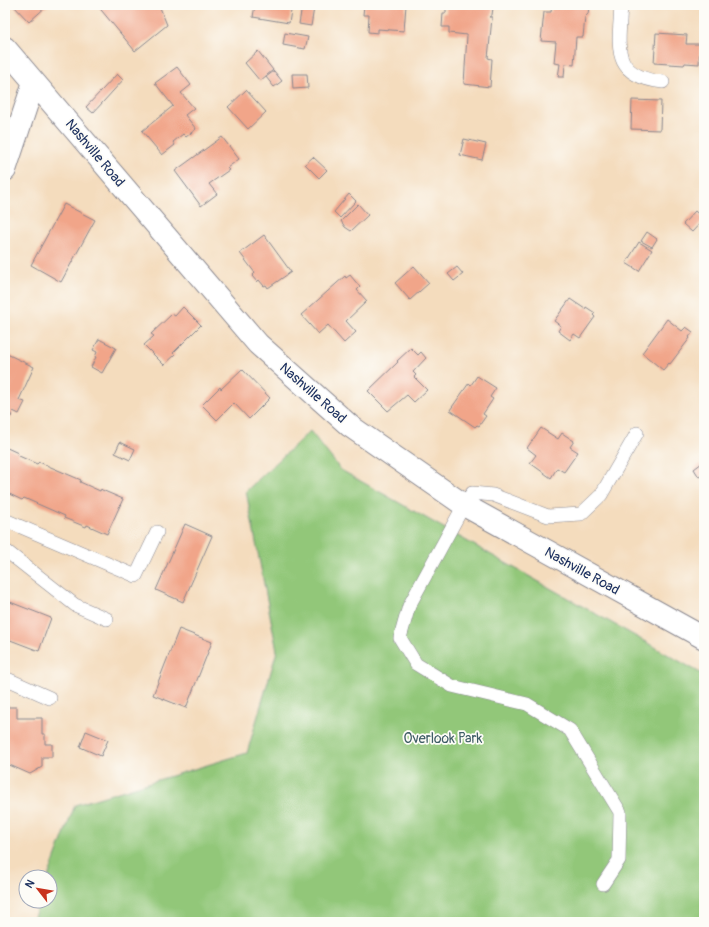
<svg xmlns="http://www.w3.org/2000/svg" width="709" height="927" viewBox="0 0 709 927" font-family="Pangolin,sans-serif">
  <style>
    .green { fill: #92c779; stroke: #567b6c }
    .building { fill: #f1a589 }
    .lines { fill: none; stroke-linecap: round; stroke-linejoin: round }
    .service-casing { stroke: #88868e; stroke-width: 14 }
    .tertiary-casing { stroke: #88868e; stroke-width: 24 }
    .service { stroke: #fff; stroke-width: 13 }
    .tertiary { stroke: #fff; stroke-width: 22 }
    .labels { text-anchor: middle; dominant-baseline: central; stroke-width: 3.5; stroke-linejoin: round; paint-order: stroke }
    .street-label { font-size: 14px; fill: #1b2f5e; stroke: #fdfcf7 }
    .park-label { font-size: 14px; fill: #3f5d66; stroke: #fdfcf7 }
  </style>
  <rect width="100%" height="100%" fill="#fdfcf7"/>
  <filter id="ink" filterUnits="userSpaceOnUse"><feTurbulence type="fractalNoise" baseFrequency=".025" numOctaves="2"/><feDisplacementMap in="SourceGraphic" scale="8" xChannelSelector="R" yChannelSelector="G"/><feConvolveMatrix kernelMatrix="1 2 1 2 8 2 1 2 1" color-interpolation-filters="sRGB"/></filter>
  <filter id="wash" filterUnits="userSpaceOnUse"><feTurbulence type="fractalNoise" baseFrequency=".012" numOctaves="4" result="noise"/><feDisplacementMap in="SourceGraphic" scale="16" xChannelSelector="R" yChannelSelector="G"/><feGaussianBlur stdDeviation="0.9" result="paint"/><feColorMatrix in="noise" values="0 0 0 0 0 0 0 0 0 0 0 0 0 0 0 0 0 1.4 0 .05"/><feComposite in="paint" operator="in"/></filter>
  <g filter="url(#wash)">
    <rect width="100%" height="100%" fill="#f4dcbd"/>
    <path class="green" d="M 310,431 L 341,470 L 704,675 L 704,922 L 32,922 L 40,901 L 50,901 L 50,877 L 48,877 L 75,805 L 247,753 L 277,651 L 246,491 Z"/>
    <g id="blocks">
      <path class="building" d="M 13,5 L 48,5 L 29,22 Z
        M 97,5 L 159,5 L 167,25 L 135,51 Z
        M 255,5 L 292,5 L 289,23 L 253,17 Z
        M 364,5 L 406,5 L 404,31 L 378,29 L 378,33 L 368,32 L 369,15 L 363,15 Z
        M 446,5 L 491,5 L 493,8 L 492,15 L 489,17 L 492,17 L 492,18 L 488,58 L 492,59 L 490,87 L 464,84 L 467,35 L 449,33 L 449,27 L 442,27 L 443,13 L 446,13 Z
        M 552,5 L 587,5 L 589,7 L 588,14 L 585,17 L 583,37 L 576,37 L 574,65 L 565,64 L 564,77 L 558,77 L 560,64 L 554,63 L 556,42 L 541,41 L 544,12 L 551,12 Z
        M 302,6 L 314,8 L 311,26 L 299,24 Z
        M 285,33 L 308,37 L 305,49 L 283,45 Z
        M 656,33 L 687,35 L 686,44 L 700,44 L 699,64 L 685,63 L 684,65 L 654,63 Z
        M 258,51 L 273,70 L 260,81 L 245,63 Z
        M 177,67 L 191,85 L 181,93 L 194,108 L 185,115 L 196,129 L 186,137 L 183,134 L 173,142 L 175,145 L 162,155 L 142,131 L 173,106 L 155,83 Z
        M 274,71 L 282,81 L 274,87 L 266,77 Z
        M 117,74 L 123,80 L 93,113 L 86,107 Z
        M 292,74 L 307,74 L 308,88 L 293,89 Z
        M 246,90 L 266,112 L 248,129 L 228,107 Z
        M 632,100 L 661,101 L 660,130 L 631,129 Z
        M 222,137 L 239,159 L 227,168 L 229,170 L 209,184 L 217,194 L 201,206 L 175,171 Z
        M 464,139 L 486,144 L 482,160 L 460,155 Z
        M 313,157 L 327,170 L 319,178 L 305,164 Z
        M 349,194 L 356,201 L 340,218 L 334,212 Z
        M 64,204 L 95,220 L 61,282 L 31,265 Z
        M 358,204 L 368,215 L 351,231 L 345,227 L 341,221 Z
        M 695,211 L 704,219 L 692,232 L 683,224 Z
        M 647,232 L 657,239 L 652,247 L 641,241 Z
        M 264,235 L 291,272 L 268,288 L 266,285 L 264,286 L 259,280 L 257,282 L 252,276 L 255,273 L 240,253 Z
        M 639,242 L 652,250 L 639,271 L 626,263 Z
        M 414,266 L 429,283 L 410,300 L 395,283 Z
        M 457,267 L 463,274 L 454,281 L 448,274 Z
        M 350,275 L 360,287 L 357,290 L 367,301 L 346,321 L 356,332 L 344,343 L 328,325 L 318,334 L 301,315 L 345,276 L 346,278 Z
        M 570,299 L 585,309 L 586,307 L 595,313 L 593,315 L 595,317 L 580,338 L 574,334 L 570,340 L 558,331 L 561,326 L 554,321 Z
        M 183,307 L 201,325 L 173,353 L 175,355 L 164,365 L 144,345 L 154,336 L 151,334 L 172,314 L 175,316 Z
        M 667,319 L 682,331 L 686,327 L 693,332 L 689,337 L 690,338 L 670,364 L 669,363 L 663,370 L 642,353 Z
        M 99,339 L 116,348 L 102,373 L 91,367 L 96,357 L 95,357 L 97,352 L 93,350 Z
        M 411,348 L 418,355 L 421,352 L 426,358 L 413,372 L 416,375 L 414,377 L 427,390 L 414,402 L 407,395 L 388,411 L 368,391 L 398,362 L 397,361 Z
        M 7,354 L 34,367 L 19,400 L 25,402 L 19,414 L 13,411 L 11,417 L 5,415 L 5,359 Z
        M 242,369 L 270,398 L 249,419 L 234,403 L 217,420 L 202,405 L 220,387 L 221,389 Z
        M 477,376 L 496,388 L 490,397 L 493,399 L 483,414 L 486,416 L 479,426 L 477,425 L 475,427 L 450,410 L 469,383 L 471,385 Z
        M 541,428 L 558,439 L 562,433 L 574,441 L 570,447 L 578,452 L 564,472 L 557,468 L 551,478 L 530,463 L 536,455 L 527,448 Z
        M 120,442 L 135,449 L 130,460 L 115,453 Z
        M 5,447 L 18,453 L 17,455 L 19,456 L 37,464 L 39,462 L 81,480 L 80,482 L 100,491 L 101,489 L 102,490 L 123,499 L 107,534 L 87,525 L 86,527 L 64,518 L 65,516 L 24,498 L 22,500 L 5,492 Z
        M 702,463 L 704,467 L 704,474 L 699,477 L 694,469 Z
        M 185,524 L 212,536 L 183,602 L 156,590 Z
        M 5,600 L 51,618 L 39,651 L 5,638 Z
        M 179,629 L 212,642 L 186,708 L 153,695 Z
        M 5,707 L 17,707 L 17,718 L 42,718 L 42,734 L 45,734 L 45,744 L 52,744 L 52,757 L 42,757 L 42,767 L 30,774 L 5,763 Z
        M 86,731 L 108,740 L 101,756 L 80,747 Z"/>
    </g>
  </g>
  <g filter="url(#ink)">
    <use href="#blocks" fill-opacity="0" stroke="#88868e" stroke-width="1"/>
    <g class="lines">
      <g class="service-casing">
        <path id="service" d="M 621,5 C 619,47 610,76 663,82
          M 5,520 L 136,576 L 157,532
          M 5,550 L 75,605 L 107,619
          M 5,678 L 50,698
          M 603,884 L 619,860 L 620,812 L 570,730 L 527,704 L 452,686 L 416,664 L 400,638 L 409,606 L 464,505 L 472,493 L 493,495 L 548,516 L 581,514 L 601,495 L 637,433"/>
      </g>
      <g class="tertiary-casing">
        <path id="tertiary" d="M 5,48 L 258,344 L 350,426 L 464,505 L 704,638
          M 5,170 L 34,82"/>
      </g>
      <use href="#service" class="service"/>
      <use href="#tertiary" class="tertiary"/>
    </g>
  </g>
  <g class="labels">
    <g class="street-label">
      <text transform="translate(95 153) rotate(50)">Nashville Road</text>
      <text transform="translate(313 393) rotate(41)">Nashville Road</text>
      <text transform="translate(582 571) rotate(29)">Nashville Road</text>
    </g>
    <g class="park-label">
      <text x="443" y="738">Overlook Park</text>
    </g>
  </g>
  <rect width="709" height="927" fill="none" stroke="#fdfcf7" stroke-width="20"/>
  <g transform="translate(38 889) rotate(301)"><circle r="19" fill="#fdfcf7" stroke="#a3aaba"/>
  <path d="M0-3L7 15L0 10L-7 15Z" fill="#c8321e"/>
  <text y="-6" font-size="11" font-weight="bold" text-anchor="middle" fill="#1b2f5e">N</text>
  </g>
</svg>
